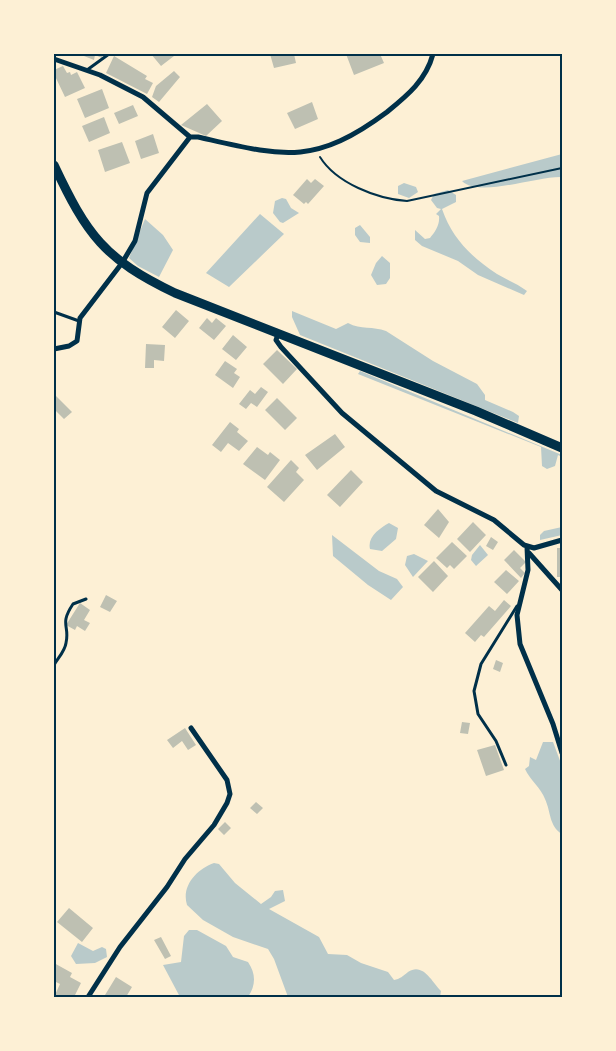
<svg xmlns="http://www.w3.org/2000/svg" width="616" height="1051" viewBox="0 0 616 1051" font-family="Commissioner,sans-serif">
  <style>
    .green { fill: #b9caca }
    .building { fill: #bec0b2 }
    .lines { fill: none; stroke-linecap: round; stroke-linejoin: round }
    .path { stroke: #003049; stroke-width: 2 }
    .service { stroke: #003049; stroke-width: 3 }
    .minor { stroke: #003049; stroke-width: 5 }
    .secondary { stroke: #003049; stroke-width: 9 }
    .neatline { fill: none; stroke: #003049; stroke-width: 2 }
  </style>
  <rect width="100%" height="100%" fill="#fdf0d5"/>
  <path class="green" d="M 562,154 L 562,177 C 537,176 479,198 462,181 Z
    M 404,183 L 416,187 L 418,192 L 409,198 L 398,194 L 398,186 Z
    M 448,190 L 456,195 L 456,202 L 442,209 C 452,238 471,257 497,274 C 507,280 518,284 527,291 L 524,295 L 478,275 L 458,261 L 422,246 L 415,240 L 415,230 L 425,239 L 430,238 C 435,232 440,225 439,216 L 436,214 L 441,209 L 437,208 L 431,200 L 434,194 Z
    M 282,198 L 286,199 L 291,208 L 299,213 L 283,223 L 280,222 L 273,213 L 275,201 Z
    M 260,214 L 284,234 L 229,287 L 206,273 Z
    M 145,219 L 163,235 L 173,250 L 159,277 L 138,266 L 129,258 Z
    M 360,225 L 370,237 L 370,243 L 360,242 L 355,235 L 355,228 Z
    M 382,256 L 390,263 L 390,278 L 386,284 L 377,285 L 371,275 L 376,263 Z
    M 292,311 L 336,329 L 348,323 C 361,330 373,326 386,331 L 433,361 L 477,384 L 485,395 L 485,400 L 513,412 L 519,416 L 518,423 L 300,335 L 292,317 Z
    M 360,371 L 562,455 L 562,457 L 558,455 L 555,466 L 547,469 L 542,466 L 541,447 L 358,374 Z
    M 389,523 L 398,528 L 396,539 L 382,551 L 370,549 C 367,537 380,528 389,523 Z
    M 562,527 L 562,535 L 540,540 L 540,535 L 544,531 Z
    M 332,535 L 379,571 L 397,579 L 403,587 L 391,600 L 368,585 L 333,556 Z
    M 480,545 L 488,555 L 476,566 L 471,560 L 472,555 Z
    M 414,554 L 428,561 L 413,577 L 405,565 L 407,556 Z
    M 543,742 L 553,742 L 562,766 L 562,834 C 549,826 551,812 545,799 C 541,788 530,780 525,769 L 529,766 L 530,757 L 536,760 Z
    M 214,863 L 219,864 L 235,883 L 261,904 L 271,897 L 275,891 L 283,890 L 285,901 L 269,909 L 319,937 L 328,954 L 347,955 L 361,963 L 388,972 L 394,980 C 400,979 403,976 408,972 C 423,962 432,982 441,991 L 440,997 L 288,997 L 274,959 L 268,949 L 233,937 L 203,920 L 187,905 C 181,886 197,869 214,863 Z
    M 189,930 L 197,930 L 226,946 L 233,957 L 248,962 C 256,974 256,985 248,997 L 180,997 L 163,965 L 181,962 L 184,936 Z
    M 78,943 L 93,951 L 102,947 L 106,949 L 107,957 L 95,963 L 76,964 L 71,956 Z"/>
  <path class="building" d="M 85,54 L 103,54 L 102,58 L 95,55 L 94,60 L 84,56 Z
    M 151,54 L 172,54 L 174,56 L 161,66 Z
    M 270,54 L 294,54 L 296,63 L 274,68 Z
    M 346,54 L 380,54 L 384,63 L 354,75 Z
    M 114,56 L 147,76 L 145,79 L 153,83 L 147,94 L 106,73 Z
    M 63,66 L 67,73 L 70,72 L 71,75 L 77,72 L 85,88 L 65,97 L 54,74 L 54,70 Z
    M 174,71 L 180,77 L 159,102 L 152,97 L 156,86 Z
    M 102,89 L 109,108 L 85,118 L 77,99 Z
    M 312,102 L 318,119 L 295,129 L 287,113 Z
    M 207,104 L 222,121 L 206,136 L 181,125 Z
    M 133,105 L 138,116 L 119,124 L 114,113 Z
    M 104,117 L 110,133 L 89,142 L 82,126 Z
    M 153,134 L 159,153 L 141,159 L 135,141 Z
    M 122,142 L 130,163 L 105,172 L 98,150 Z
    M 307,179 L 311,183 L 315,179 L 324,186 L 308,204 L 306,202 L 304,204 L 293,195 Z
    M 176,310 L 189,321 L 175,338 L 162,327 Z
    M 207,318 L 212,323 L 216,318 L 226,326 L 214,340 L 199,328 Z
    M 233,335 L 247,347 L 236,360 L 222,349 Z
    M 146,344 L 165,345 L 164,361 L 154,360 L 154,368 L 145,368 Z
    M 277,350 L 297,369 L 283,384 L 263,364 Z
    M 225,361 L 237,369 L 234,373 L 240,377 L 233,388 L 215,375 Z
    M 261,387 L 268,392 L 257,407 L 251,403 L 246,409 L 239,404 L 250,390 L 255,394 Z
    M 54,394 L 72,412 L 64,419 L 54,409 Z
    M 277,398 L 297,418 L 285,430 L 265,410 Z
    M 230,422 L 239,429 L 237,432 L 248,441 L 239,451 L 228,443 L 221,452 L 212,445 Z
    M 335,434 L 345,447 L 317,470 L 305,455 Z
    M 257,447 L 268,455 L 270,452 L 280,460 L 265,480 L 243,464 Z
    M 291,460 L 299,468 L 296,472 L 304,480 L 284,502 L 267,487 Z
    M 351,470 L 363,482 L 340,507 L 327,495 Z
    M 438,509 L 449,522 L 439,538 L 424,525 Z
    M 473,522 L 486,535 L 470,552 L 457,539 Z
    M 491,537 L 498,542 L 493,550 L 486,546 Z
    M 452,542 L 467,556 L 454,569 L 450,565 L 447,568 L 436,558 Z
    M 557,548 L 562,548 L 562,577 L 557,577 Z
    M 514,550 L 526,562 L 520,568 L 525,573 L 521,578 L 504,560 Z
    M 434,561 L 448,576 L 433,592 L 418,577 Z
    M 506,570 L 519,581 L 507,594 L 494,582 Z
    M 106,595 L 117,601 L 110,612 L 100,607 Z
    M 504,600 L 511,606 L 484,637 L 481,635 L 475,642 L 465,633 L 489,606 L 495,611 Z
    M 80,603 L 90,610 L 84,620 L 90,623 L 85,631 L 77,626 L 75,630 L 66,625 Z
    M 496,660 L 503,663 L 500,672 L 493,669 Z
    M 462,722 L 470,723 L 468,734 L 460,733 Z
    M 185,728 L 196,745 L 188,750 L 182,741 L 173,748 L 167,740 Z
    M 495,745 L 504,770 L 486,776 L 477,750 Z
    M 256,802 L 263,808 L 257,814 L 250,808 Z
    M 225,822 L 231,828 L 224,835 L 218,829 Z
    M 69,908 L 93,928 L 82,942 L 57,922 Z
    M 161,937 L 171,956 L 165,959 L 154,940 Z
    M 54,963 L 72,973 L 70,977 L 81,983 L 74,997 L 54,997 L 60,984 L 54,981 Z
    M 116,977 L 132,987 L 126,997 L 109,997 L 105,995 Z"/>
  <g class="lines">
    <path class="path" d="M 320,157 C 336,183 377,199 407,201 L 562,168"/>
    <path class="service" d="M 87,70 L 109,54
      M 54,312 L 79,321
      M 54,665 C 58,658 65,651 66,643 C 70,625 59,625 73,604 L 86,599
      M 506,765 L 496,741 L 478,714 L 474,691 L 481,664 L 517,606"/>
    <path class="minor" d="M 54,59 L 100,75 L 143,97 L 190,137
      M 278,334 L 276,340 L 281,347 L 342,413 L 436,491 L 494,520 L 524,545 L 534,548 L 562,540
      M 54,349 L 69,346 L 77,341 L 80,318 L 122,263 L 135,241 L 147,193 L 190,137 L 198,137 C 282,156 313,167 387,112 C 408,95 426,80 433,54
      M 527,547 L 528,570 L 517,615 L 520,644 L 553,724 L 562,753
      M 529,553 L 562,590
      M 88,997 L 120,947 L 167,887 L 185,859 L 214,825 L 227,803 L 230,794 L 227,780 L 191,728"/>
    <path class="secondary" d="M 54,165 C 87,235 104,259 175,293 L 476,411 L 562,448"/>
  </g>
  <rect width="616" height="1051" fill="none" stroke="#fdf0d5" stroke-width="110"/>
  <rect x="55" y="55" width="506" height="941" class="neatline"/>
</svg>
